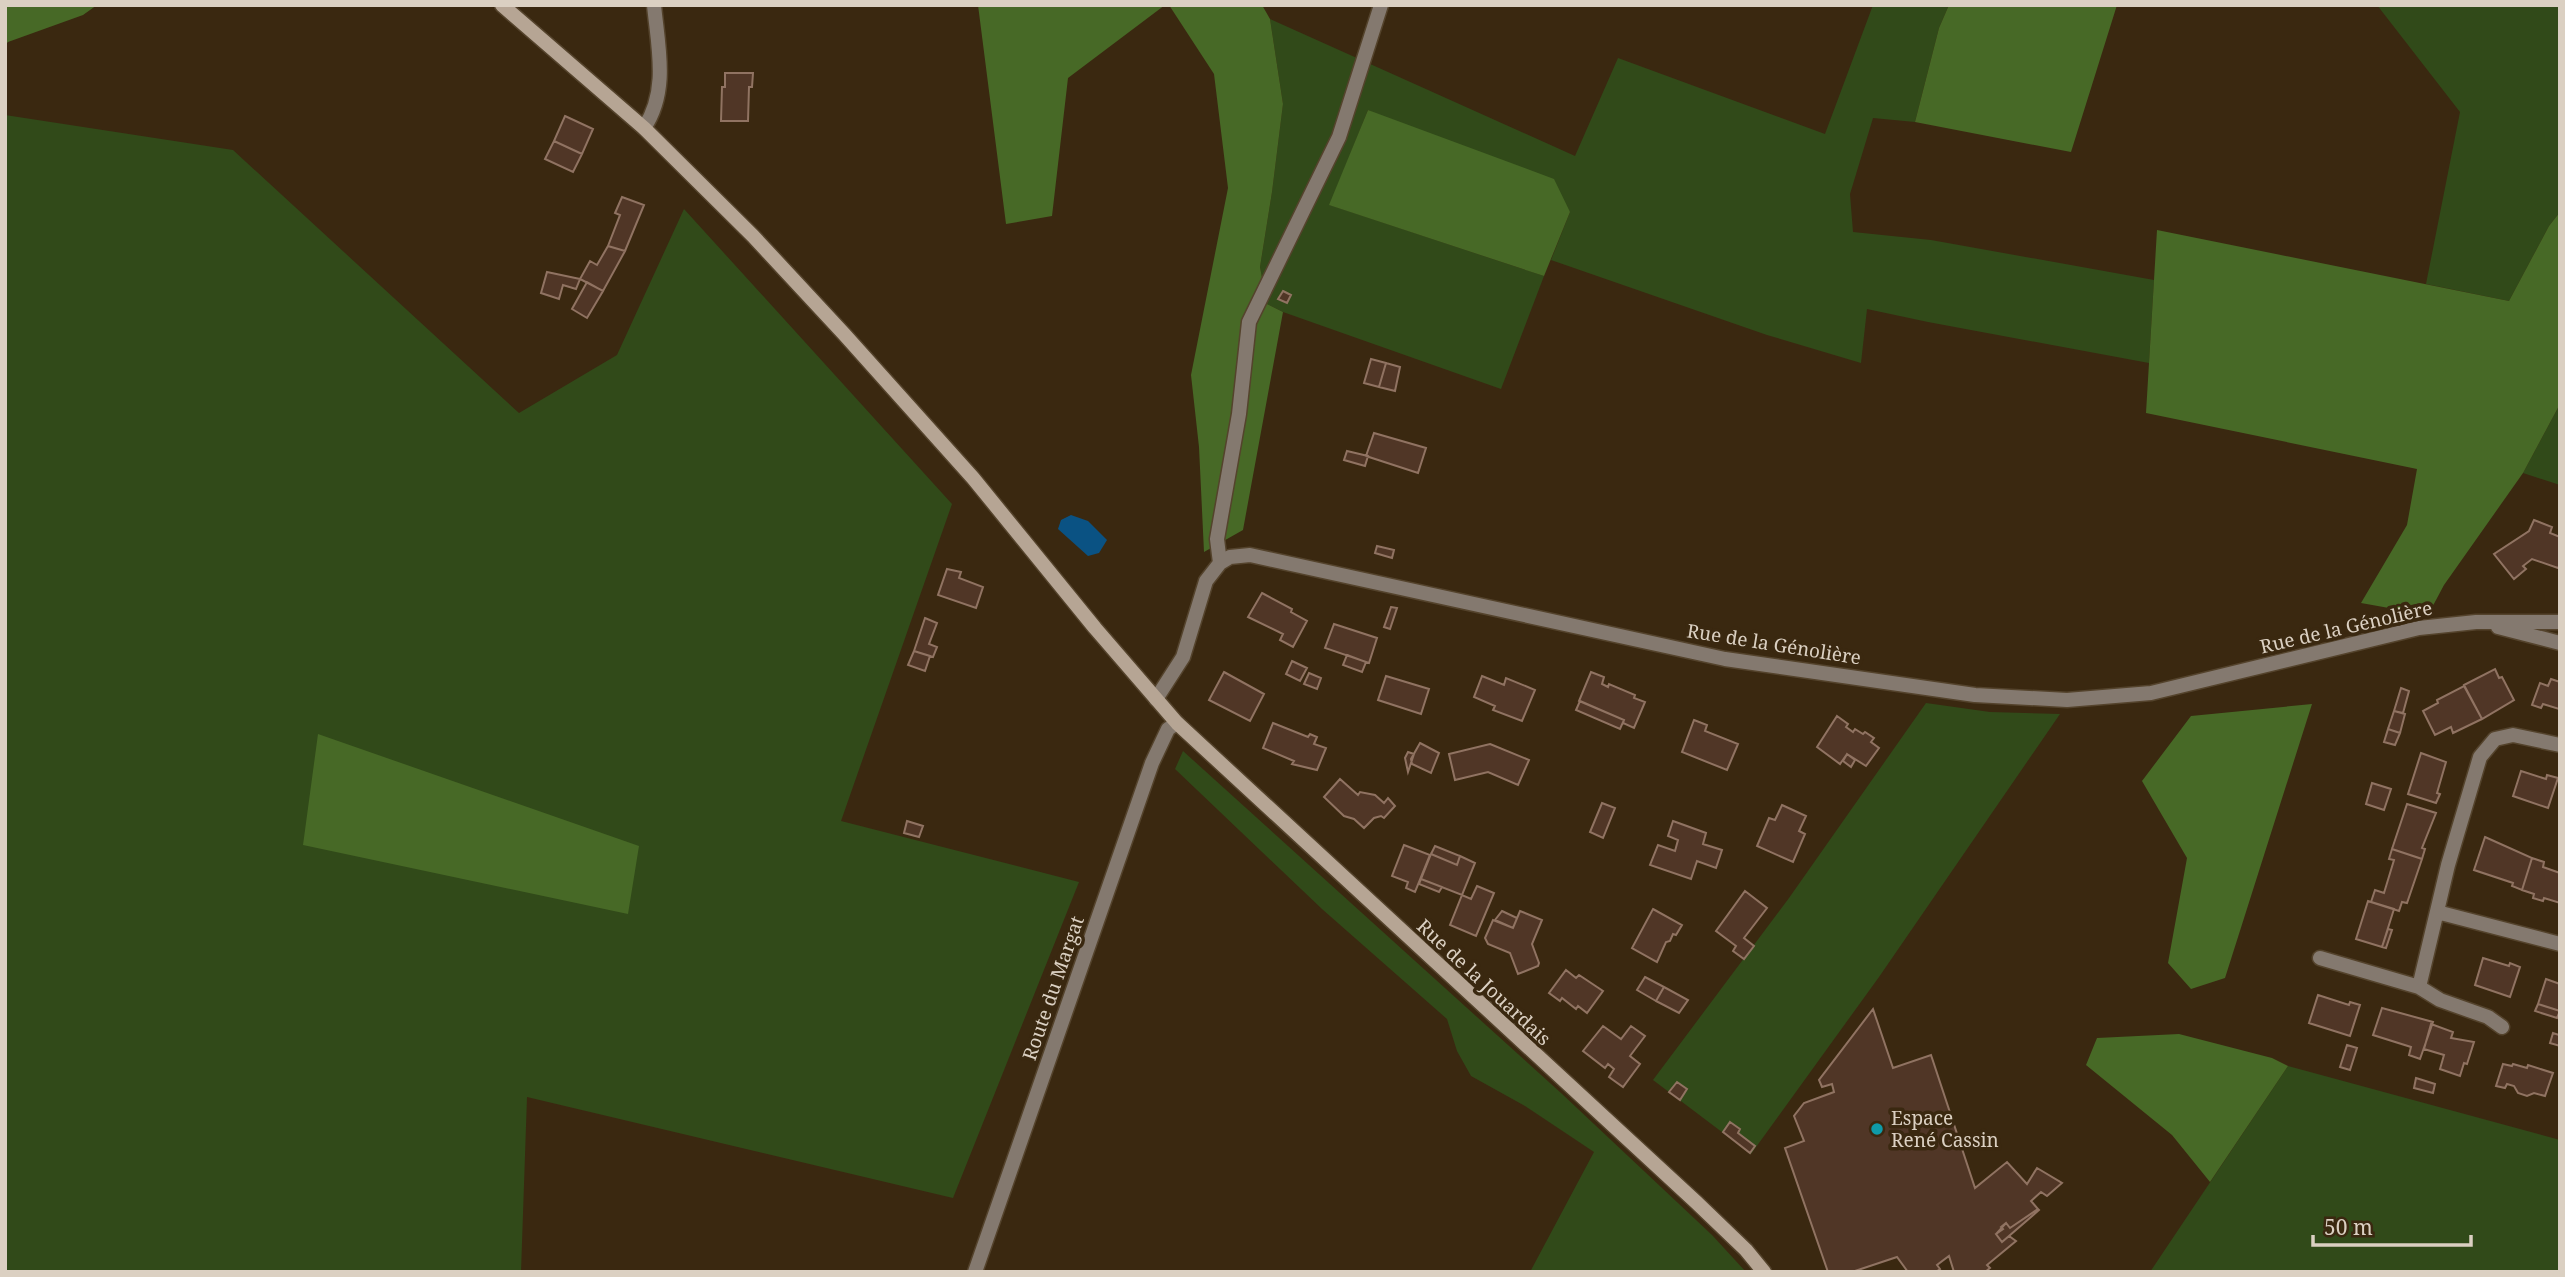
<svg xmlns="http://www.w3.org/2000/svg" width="2565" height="1277" viewBox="0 0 2565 1277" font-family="'Noto Serif',serif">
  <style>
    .green { fill: #314a19 }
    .forest { fill: #476926 }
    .water { fill: #0a5283 }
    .building { fill: #503626; stroke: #907362; stroke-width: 2 }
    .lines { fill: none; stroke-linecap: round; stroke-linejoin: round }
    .street-casing { stroke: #54432c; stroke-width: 17 }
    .secondary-casing { stroke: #54432c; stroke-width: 17 }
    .street { stroke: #84796f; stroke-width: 14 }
    .secondary { stroke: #b6a594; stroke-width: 14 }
    .culture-dot { fill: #0f9aa8; stroke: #3a2810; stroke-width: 2.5 }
    .labels { text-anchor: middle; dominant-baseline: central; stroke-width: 7; stroke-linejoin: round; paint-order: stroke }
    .street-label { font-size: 19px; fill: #dbd0c2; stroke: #3a2810 }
    .poi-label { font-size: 19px; fill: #dbd0c2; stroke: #3a2810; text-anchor: start }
  </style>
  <rect width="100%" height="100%" fill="#3a2810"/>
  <path class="green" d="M 1873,5 L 1949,5 L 1939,28 L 1915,122 L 1873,118 L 1850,194 L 1853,232 L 1931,240 L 2154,280 L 2149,363 L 1928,322 L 1867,309 L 1861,363 L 1767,335 L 1551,260 L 1570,212 L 1368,110 L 1330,205 L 1544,276 L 1501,389 L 1283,312 L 1267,304 L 1260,267 L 1272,192 L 1283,104 L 1270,19 L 1575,156 L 1618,58 L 1825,134 Z
    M 2377,5 L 2560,5 L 2560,212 L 2549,226 L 2509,301 L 2426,284 L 2460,112 Z
    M 5,115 L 233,150 L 519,413 L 617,355 L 684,209 L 952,504 L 841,821 L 1079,882 L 953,1198 L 527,1097 L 521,1272 L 5,1272 Z
    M 2560,404 L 2560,485 L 2523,473 Z
    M 1926,703 L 1990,712 L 2060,714 L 1879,977 L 1751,1154 L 1653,1080 L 1789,898 Z
    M 1183,751 L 1561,1093 L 1712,1235 L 1746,1272 L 1530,1272 L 1594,1152 L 1525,1106 L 1471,1076 L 1457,1051 L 1447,1019 L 1322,909 L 1175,769 Z
    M 2288,1066 L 2560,1140 L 2560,1272 L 2150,1272 Z"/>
  <path class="forest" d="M 5,5 L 97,5 L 83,15 L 8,42 L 5,45 Z
    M 978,5 L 1165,5 L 1068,78 L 1052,216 L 1006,224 Z
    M 1169,5 L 1262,5 L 1270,19 L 1283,104 L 1272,192 L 1260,267 L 1267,304 L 1283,312 L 1243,530 L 1204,552 L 1199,447 L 1191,375 L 1228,188 L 1214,74 Z
    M 1949,5 L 2117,5 L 2071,152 L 1915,122 L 1939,28 Z
    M 1368,110 L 1554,179 L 1570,212 L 1544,276 L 1329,205 Z
    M 2560,212 L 2560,404 L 2523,473 L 2444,585 L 2428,615 L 2361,603 L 2407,525 L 2417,469 L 2146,413 L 2157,230 L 2509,301 L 2549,226 Z
    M 2312,704 L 2225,978 L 2191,989 L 2168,963 L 2187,858 L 2142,781 L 2191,716 Z
    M 318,734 L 639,846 L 628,914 L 303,845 Z
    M 2179,1034 L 2272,1058 L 2288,1066 L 2210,1182 L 2172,1135 L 2086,1065 L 2097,1038 Z"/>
  <path class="water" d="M 1071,515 L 1088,521 L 1107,540 L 1099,553 L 1088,556 L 1058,529 L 1061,520 Z"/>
  <path class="building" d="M 725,73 L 753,73 L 752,87 L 749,87 L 748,121 L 721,121 L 722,87 L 725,87 Z
    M 565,116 L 593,129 L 582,154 L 554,141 Z
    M 554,141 L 582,154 L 573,172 L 545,159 Z
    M 622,197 L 644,205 L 625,251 L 608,246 L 620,215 L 615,213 Z
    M 608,246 L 625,251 L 603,291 L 580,279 L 590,261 L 597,265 Z
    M 547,272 L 580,279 L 576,289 L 563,285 L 559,299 L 541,293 Z
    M 587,282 L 603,291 L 587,318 L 572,309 Z
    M 1283,291 L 1291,295 L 1287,303 L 1278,299 Z
    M 1371,359 L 1386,363 L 1379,387 L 1364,383 Z
    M 1386,363 L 1400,367 L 1395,391 L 1379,387 Z
    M 1374,433 L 1426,448 L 1418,473 L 1366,456 Z
    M 1347,451 L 1368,456 L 1365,466 L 1344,460 Z
    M 2534,520 L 2552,527 L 2550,533 L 2560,537 L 2560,565 L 2558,568 L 2532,559 L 2523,566 L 2526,569 L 2514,579 L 2494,554 L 2529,531 Z
    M 1377,546 L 1394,550 L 1392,558 L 1375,553 Z
    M 947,569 L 961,572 L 959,578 L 983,587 L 976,608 L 938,595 Z
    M 1262,593 L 1292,609 L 1291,612 L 1307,621 L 1293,647 L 1280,640 L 1283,634 L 1248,617 Z
    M 1391,607 L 1397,608 L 1390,629 L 1384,627 Z
    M 925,618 L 937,623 L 929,644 L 937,647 L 933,657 L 914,651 Z
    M 1334,624 L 1377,638 L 1369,663 L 1325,648 Z
    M 914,651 L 930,656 L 925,671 L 908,665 Z
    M 1347,655 L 1366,662 L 1362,672 L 1343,665 Z
    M 1292,661 L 1307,668 L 1300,681 L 1286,674 Z
    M 2495,669 L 2499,678 L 2502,677 L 2514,700 L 2482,719 L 2464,685 Z
    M 1224,672 L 1264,694 L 1250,721 L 1209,700 Z
    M 1591,672 L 1604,677 L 1602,684 L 1608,687 L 1609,684 L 1635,695 L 1634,698 L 1645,702 L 1634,728 L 1623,723 L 1624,720 L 1579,701 Z
    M 1309,673 L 1321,678 L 1317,689 L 1304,684 Z
    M 1386,676 L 1429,689 L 1421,714 L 1378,700 Z
    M 1482,676 L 1504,685 L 1506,678 L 1535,690 L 1522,721 L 1493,710 L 1495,706 L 1474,697 Z
    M 2551,679 L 2560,682 L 2559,709 L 2543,704 L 2541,708 L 2532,705 L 2540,683 L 2548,686 Z
    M 2464,686 L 2482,719 L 2453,733 L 2451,727 L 2435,735 L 2423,711 L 2438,703 L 2437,700 Z
    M 2401,688 L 2409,691 L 2403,713 L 2394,711 Z
    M 1580,701 L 1624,720 L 1620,729 L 1576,710 Z
    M 2394,711 L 2405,714 L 2400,733 L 2388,729 Z
    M 1837,716 L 1848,724 L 1846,727 L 1853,732 L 1855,729 L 1863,734 L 1865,732 L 1874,738 L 1871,742 L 1879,748 L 1866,766 L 1847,754 L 1840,764 L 1817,747 Z
    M 1694,720 L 1707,725 L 1705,731 L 1738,744 L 1727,770 L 1682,752 Z
    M 1273,723 L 1308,737 L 1310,734 L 1317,737 L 1314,744 L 1326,748 L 1317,770 L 1292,764 L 1294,761 L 1263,748 Z
    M 2388,729 L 2400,733 L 2395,745 L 2384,742 Z
    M 1420,743 L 1439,753 L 1431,773 L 1412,764 L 1411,759 Z
    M 1490,744 L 1529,760 L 1518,785 L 1488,772 L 1455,780 L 1449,754 Z
    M 1408,752 L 1414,754 L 1408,772 L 1405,758 Z
    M 2421,753 L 2446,762 L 2437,793 L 2440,794 L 2436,803 L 2408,794 Z
    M 1847,754 L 1855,760 L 1851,767 L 1843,761 Z
    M 2521,771 L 2546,779 L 2547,775 L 2558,778 L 2548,808 L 2513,796 Z
    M 1340,779 L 1358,795 L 1360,792 L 1375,795 L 1384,803 L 1388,798 L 1395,806 L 1384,818 L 1381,816 L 1374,818 L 1364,828 L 1354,819 L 1344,816 L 1324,797 Z
    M 2372,783 L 2391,789 L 2384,810 L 2366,804 Z
    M 1602,803 L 1615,808 L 1603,838 L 1590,832 Z
    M 2407,804 L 2436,813 L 2422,848 L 2425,849 L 2422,859 L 2392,849 Z
    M 1782,805 L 1806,816 L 1799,831 L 1805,834 L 1793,862 L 1757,846 L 1769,818 L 1775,820 Z
    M 907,821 L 923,826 L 919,837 L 904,833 Z
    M 1673,821 L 1706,833 L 1703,844 L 1722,850 L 1716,868 L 1697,861 L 1691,879 L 1650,865 L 1658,845 L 1675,851 L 1678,840 L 1668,836 Z
    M 2485,837 L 2532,858 L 2522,890 L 2512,886 L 2513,883 L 2474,870 Z
    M 1404,845 L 1430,855 L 1415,892 L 1406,888 L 1408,882 L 1392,876 Z
    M 1435,846 L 1460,856 L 1457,865 L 1431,854 Z
    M 2392,849 L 2422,859 L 2407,903 L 2402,902 L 2399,911 L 2371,902 L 2375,890 L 2384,893 L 2394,860 L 2389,859 Z
    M 1431,854 L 1457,865 L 1460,856 L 1475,863 L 1462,895 L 1421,879 Z
    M 2532,858 L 2544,862 L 2543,867 L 2560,873 L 2560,903 L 2544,898 L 2543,901 L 2533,898 L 2534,894 L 2522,890 Z
    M 1421,879 L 1442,887 L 1439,892 L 1419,884 Z
    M 1477,886 L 1494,893 L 1476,936 L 1450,925 L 1462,895 L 1471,899 Z
    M 1745,891 L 1767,908 L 1744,938 L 1754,946 L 1744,959 L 1733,951 L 1736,946 L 1716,931 Z
    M 2368,901 L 2394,909 L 2382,947 L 2356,939 Z
    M 1653,909 L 1682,925 L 1676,935 L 1673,934 L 1670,941 L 1666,942 L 1657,962 L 1632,948 Z
    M 1502,911 L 1517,918 L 1513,928 L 1495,920 Z
    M 1520,911 L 1542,920 L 1532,944 L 1539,963 L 1538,966 L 1518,974 L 1510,953 L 1488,944 L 1485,938 L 1493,920 L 1513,928 Z
    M 2388,929 L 2392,930 L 2386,948 L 2382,947 Z
    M 2483,958 L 2509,966 L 2510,963 L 2520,967 L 2510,997 L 2475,985 Z
    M 1566,970 L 1576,978 L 1579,975 L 1603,991 L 1587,1013 L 1578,1006 L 1576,1009 L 1562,998 L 1560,1001 L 1549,993 Z
    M 1645,977 L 1664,987 L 1656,1001 L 1637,990 Z
    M 2546,979 L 2560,984 L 2560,1011 L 2538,1004 Z
    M 1664,987 L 1688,1000 L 1679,1013 L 1656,1001 Z
    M 2318,995 L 2349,1005 L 2350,1002 L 2360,1005 L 2350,1036 L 2309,1023 Z
    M 2538,1004 L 2560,1011 L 2557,1018 L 2535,1011 Z
    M 2382,1008 L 2433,1022 L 2420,1059 L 2409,1055 L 2411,1047 L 2373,1035 Z
    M 1873,1009 L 1893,1068 L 1931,1055 L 1975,1188 L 2007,1162 L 2027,1184 L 2037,1168 L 2062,1183 L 2047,1196 L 2041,1192 L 2031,1201 L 2038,1209 L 2010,1228 L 2006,1223 L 2001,1227 L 2003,1229 L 1996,1234 L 2002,1242 L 2009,1236 L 2016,1241 L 1987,1265 L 1990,1268 L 1985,1272 L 1954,1272 L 1949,1256 L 1937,1265 L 1940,1269 L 1936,1272 L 1908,1272 L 1897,1257 L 1852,1272 L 1828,1272 L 1785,1148 L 1804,1141 L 1794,1116 L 1804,1103 L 1834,1092 L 1832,1084 L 1822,1087 L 1819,1080 Z
    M 2431,1024 L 2453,1032 L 2451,1038 L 2474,1042 L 2467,1064 L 2464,1063 L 2460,1076 L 2440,1069 L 2444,1055 L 2424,1049 Z
    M 1603,1026 L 1621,1039 L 1631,1026 L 1645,1036 L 1630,1056 L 1640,1064 L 1623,1087 L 1609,1077 L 1614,1069 L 1608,1064 L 1605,1068 L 1583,1051 Z
    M 2560,1032 L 2560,1046 L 2550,1043 L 2553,1033 L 2559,1035 Z
    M 2347,1045 L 2357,1048 L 2350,1070 L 2340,1067 Z
    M 2503,1064 L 2512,1066 L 2513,1064 L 2527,1068 L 2528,1065 L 2553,1073 L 2545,1096 L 2534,1093 L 2527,1096 L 2518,1093 L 2514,1086 L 2507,1084 L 2505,1088 L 2496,1086 Z
    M 2416,1078 L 2435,1084 L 2433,1093 L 2414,1088 Z
    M 1677,1082 L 1687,1089 L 1680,1100 L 1669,1092 Z
    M 1730,1122 L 1740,1129 L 1738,1133 L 1755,1146 L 1750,1153 L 1723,1132 Z
    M 2038,1209 L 2039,1210 L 2002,1242 L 1996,1234 L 2006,1223 L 2010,1228 Z"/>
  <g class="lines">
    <g class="street-casing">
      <path id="street" d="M 644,128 C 669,91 658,47 654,5
        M 1220,563 L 1217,539 L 1239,414 L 1249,322 L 1339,137 L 1381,5
        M 2498,627 L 2560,643
        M 1156,699 L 1183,657 L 1206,581 L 1220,563 L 1230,557 L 1250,555 L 1725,659 L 1975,695 L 2067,700 L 2151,693 L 2419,628 L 2476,622 L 2560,622
        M 2437,912 L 2560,944
        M 2320,958 L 2419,987 L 2440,1000 L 2488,1017 L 2502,1027
        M 2419,987 L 2448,865 L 2480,757 L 2495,739 L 2513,735 L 2560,745
        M 975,1272 L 1152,763 L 1168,729 L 1177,723"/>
    </g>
    <g class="secondary-casing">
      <path id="secondary" d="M 502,5 L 644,128 L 753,236 L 844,334 L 973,478 L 1095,628 L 1177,723 L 1696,1202 L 1746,1250 L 1764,1272"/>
    </g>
    <use href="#street" class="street"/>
    <use href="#secondary" class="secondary"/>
  </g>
  <circle class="culture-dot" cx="1877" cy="1129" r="7"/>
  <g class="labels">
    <g class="street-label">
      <text transform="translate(2346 627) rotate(-13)">Rue de la Génolière</text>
      <text transform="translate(1774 644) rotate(9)">Rue de la Génolière</text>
      <text transform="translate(1484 982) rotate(43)">Rue de la Jouardais</text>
      <text transform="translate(1053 988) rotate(-71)">Route du Margat</text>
    </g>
    <g class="poi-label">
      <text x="1891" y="1118">Espace<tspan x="1891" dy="22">René Cassin</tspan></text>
    </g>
  </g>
  <rect width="2565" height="1277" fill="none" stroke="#dbd0c2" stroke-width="14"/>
  <path d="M2313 1235v10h158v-10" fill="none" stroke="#dbd0c2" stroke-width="3.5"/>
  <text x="2324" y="1235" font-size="21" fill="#dbd0c2" stroke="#3a2810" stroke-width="5" paint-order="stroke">50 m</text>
</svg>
